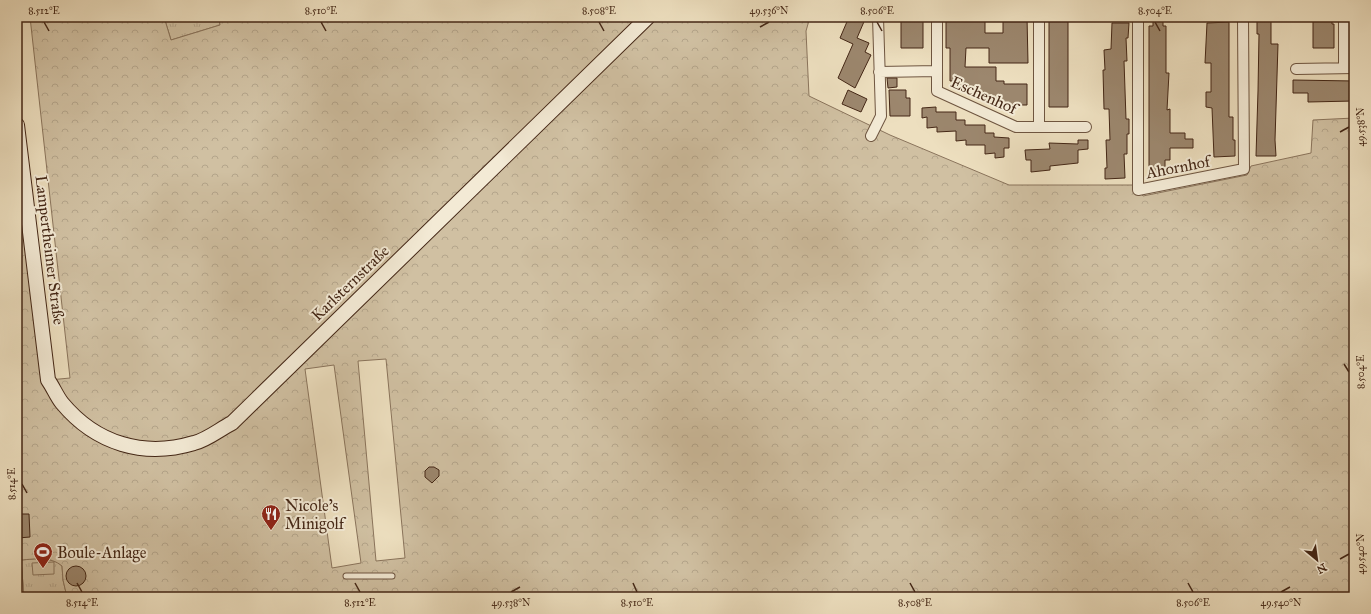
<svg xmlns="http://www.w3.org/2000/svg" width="1371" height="614" viewBox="0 0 1371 614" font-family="'IM FELL Great Primer',serif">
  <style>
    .grass { fill: url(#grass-tufts); stroke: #8a745c }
    .forest { fill: url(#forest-crowns); stroke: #8a745c; fill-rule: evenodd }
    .pitch { fill: #d0c0a2; stroke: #8a745c }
    .building { fill: #9c876e; stroke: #442716 }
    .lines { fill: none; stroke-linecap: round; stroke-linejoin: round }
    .lane-casing { stroke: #6e5540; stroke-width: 7 }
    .street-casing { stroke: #6e5540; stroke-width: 12 }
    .secondary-casing { stroke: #442716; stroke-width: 16 }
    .lane { stroke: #f3ead5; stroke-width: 5 }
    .street { stroke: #f3ead5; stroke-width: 10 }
    .secondary { stroke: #f3ead5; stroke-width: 14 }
    .ticks { fill: none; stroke: #442716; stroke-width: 1.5 }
    .labels { text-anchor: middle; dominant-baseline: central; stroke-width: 4; stroke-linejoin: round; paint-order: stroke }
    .street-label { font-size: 16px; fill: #442716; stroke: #f3ead5 }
    .poi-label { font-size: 16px; fill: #442716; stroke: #f3ead5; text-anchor: start }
    .neatline { fill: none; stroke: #442716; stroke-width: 1.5 }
    .ticks-label { font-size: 10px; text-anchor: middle; fill: #442716 }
  </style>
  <defs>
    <pattern id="grass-tufts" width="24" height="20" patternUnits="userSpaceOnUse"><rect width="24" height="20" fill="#d0c0a2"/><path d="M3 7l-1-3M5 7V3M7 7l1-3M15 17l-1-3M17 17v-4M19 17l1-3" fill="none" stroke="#b4a58b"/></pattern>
    <pattern id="forest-crowns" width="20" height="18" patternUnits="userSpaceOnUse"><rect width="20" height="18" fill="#d0c0a2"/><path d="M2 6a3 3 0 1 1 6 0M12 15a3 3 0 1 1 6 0" fill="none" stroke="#b4a58b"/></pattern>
  </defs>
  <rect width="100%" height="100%" fill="#eddfbf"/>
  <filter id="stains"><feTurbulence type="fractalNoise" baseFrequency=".005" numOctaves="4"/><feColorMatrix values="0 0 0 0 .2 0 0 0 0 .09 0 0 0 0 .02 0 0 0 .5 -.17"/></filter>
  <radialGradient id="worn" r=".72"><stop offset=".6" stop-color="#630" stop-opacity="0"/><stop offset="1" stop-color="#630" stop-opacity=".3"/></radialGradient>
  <path class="grass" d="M 164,17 L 219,17 L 220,25 L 171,40 Z
    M 43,558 L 57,562 L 62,566 L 63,580 L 67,597 L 24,597 L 21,560 Z"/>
  <path class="forest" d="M 30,17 L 164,17 L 171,40 L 220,25 L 219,17 L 810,17 L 806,31 L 809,96 L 890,135 L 1009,185 L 1135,185 L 1143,196 L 1247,175 L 1251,166 L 1311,153 L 1313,120 L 1354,118 L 1354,597 L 67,597 L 63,580 L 62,566 C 50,556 36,559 21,560 L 24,597 L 17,597 L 17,126 L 49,380 L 70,378 ZM 386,359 L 405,558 L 376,561 L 358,361 ZM 334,365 L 361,563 L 332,568 L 305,369 Z"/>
  <path class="pitch" d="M 54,562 L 54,574 L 33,575 L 32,563 Z"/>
  <path class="building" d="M 849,17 L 866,17 L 857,38 L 869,43 L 865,52 L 871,55 L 855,88 L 838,78 L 853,44 L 840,38 Z
    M 901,17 L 923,17 L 923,48 L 901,48 Z
    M 950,17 L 985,18 L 985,33 L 1003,33 L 1003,17 L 1027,17 L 1028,63 L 989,63 L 989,48 L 966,48 L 965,67 L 996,67 L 996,81 L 1004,81 L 1004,84 L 1027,84 L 1027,105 L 1004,105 L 1004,102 L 996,102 L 996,99 L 989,99 L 989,95 L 981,95 L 981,91 L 973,91 L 973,88 L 966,88 L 966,84 L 958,84 L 958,81 L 950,81 L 950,48 L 946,48 L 946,18 Z
    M 1055,17 L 1068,17 L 1068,107 L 1049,107 L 1049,21 L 1055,21 Z
    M 1153,17 L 1163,17 L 1163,26 L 1166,26 L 1166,73 L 1169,73 L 1167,110 L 1170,109 L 1170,133 L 1185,133 L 1185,139 L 1193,139 L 1193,148 L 1170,148 L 1170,160 L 1165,160 L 1165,176 L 1149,176 L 1149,26 L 1153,26 Z
    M 1257,17 L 1271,17 L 1271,44 L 1278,44 L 1275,140 L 1276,156 L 1256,156 L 1258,91 L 1259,34 L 1257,34 Z
    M 1313,17 L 1332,17 L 1332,24 L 1334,24 L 1334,48 L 1313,48 Z
    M 1229,22 L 1229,117 L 1233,117 L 1233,140 L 1235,140 L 1235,156 L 1214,157 L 1212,108 L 1206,107 L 1206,92 L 1211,92 L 1211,63 L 1205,63 L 1207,23 Z
    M 1112,23 L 1129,23 L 1128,38 L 1126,38 L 1127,61 L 1124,61 L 1126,119 L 1129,119 L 1129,134 L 1127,134 L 1127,154 L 1124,154 L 1125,178 L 1105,179 L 1105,168 L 1107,168 L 1106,140 L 1110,140 L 1109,109 L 1104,109 L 1103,70 L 1105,70 L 1104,50 L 1111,49 Z
    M 887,78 L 897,78 L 897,87 L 888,88 Z
    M 1293,80 L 1354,81 L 1354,101 L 1308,102 L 1308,93 L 1293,93 Z
    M 848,90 L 867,99 L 861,112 L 842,104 Z
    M 889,90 L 906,90 L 906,98 L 910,98 L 910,116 L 890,116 Z
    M 936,107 L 936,112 L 956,112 L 956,120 L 965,120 L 965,125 L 985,125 L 985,133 L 994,133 L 994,137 L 1009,138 L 1009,148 L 1004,148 L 1004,157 L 995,158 L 995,153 L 985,154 L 985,145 L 966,145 L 966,140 L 956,141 L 956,131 L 937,132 L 937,127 L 927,128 L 927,117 L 922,118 L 922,108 Z
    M 1078,140 L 1088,140 L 1088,149 L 1078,150 L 1078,163 L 1050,166 L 1050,170 L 1031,172 L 1031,160 L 1026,160 L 1025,150 L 1050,149 L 1049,143 L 1078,144 Z
    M 429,467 L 434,467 L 439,470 L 439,476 L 432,483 L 425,477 L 425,471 Z
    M 17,514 L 29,514 L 30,537 L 18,538 Z
    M66 576a10 10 0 1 1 20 0a10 10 0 1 1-20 0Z"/>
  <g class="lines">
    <g class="lane-casing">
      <path id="lane" d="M 346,576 L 392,576"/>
    </g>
    <g class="street-casing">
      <path id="street" d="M 937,17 L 937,91 L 1016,127 L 1086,127
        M 1039,17 L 1039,127
        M 1138,17 L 1138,190 L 1244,169 L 1243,17
        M 1344,17 L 1344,68
        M 1296,69 L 1354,68
        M 879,72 L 937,71
        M 871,136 L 881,116 L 878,17"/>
    </g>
    <g class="secondary-casing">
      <path id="secondary" d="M 17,125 L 48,380 C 53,387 57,397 62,403 C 96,444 144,458 194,443 C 207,440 220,429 232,423 L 648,17"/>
    </g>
    <use href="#lane" class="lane"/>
    <use href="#street" class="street"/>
    <use href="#secondary" class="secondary"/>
  </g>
  <path class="ticks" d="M 44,22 L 49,31M 321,22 L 326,31M 599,22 L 604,31M 877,22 L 882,31M 1155,22 L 1160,31M 760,27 L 769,22M 1340,132 L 1349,127M 1344,364 L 1349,372M 22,484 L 27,493M 1340,559 L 1349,554M 77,583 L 82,592M 355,583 L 360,592M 633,583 L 637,592M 910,583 L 915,592M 1188,583 L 1193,592M 511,592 L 520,587M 1281,592 L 1290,587"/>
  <defs>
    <g id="restaurant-pin" transform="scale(1)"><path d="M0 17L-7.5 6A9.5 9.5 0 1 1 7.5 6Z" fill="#8f2418" stroke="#f3ead5"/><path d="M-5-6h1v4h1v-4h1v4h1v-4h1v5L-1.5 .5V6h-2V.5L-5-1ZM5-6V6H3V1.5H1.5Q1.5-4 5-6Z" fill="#fff"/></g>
    <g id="stadium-pin" transform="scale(1)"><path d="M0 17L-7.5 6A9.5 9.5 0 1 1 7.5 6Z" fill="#8f2418" stroke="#f3ead5"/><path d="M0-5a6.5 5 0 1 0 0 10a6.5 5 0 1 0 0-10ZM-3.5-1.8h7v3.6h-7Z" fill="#fff"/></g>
  </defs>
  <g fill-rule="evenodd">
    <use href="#restaurant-pin" x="271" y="514"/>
    <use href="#stadium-pin" x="43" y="552"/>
  </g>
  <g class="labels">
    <g class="street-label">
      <text transform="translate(984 95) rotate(24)">Eschenhof</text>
      <text transform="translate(1178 167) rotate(-11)">Ahornhof</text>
      <text transform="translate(50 250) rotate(83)">Lampertheimer Straße</text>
      <text transform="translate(350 283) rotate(-44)">Karlsternstraße</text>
    </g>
    <g class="poi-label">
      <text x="285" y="505">Nicole's<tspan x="285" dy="18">Minigolf</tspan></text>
      <text x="57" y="552">Boule-Anlage</text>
    </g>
  </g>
  <rect width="1371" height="614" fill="none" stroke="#eddfbf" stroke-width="44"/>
  <g transform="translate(1317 560) rotate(151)" stroke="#f3ead5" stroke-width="3" paint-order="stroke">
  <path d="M0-3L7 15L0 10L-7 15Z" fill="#442716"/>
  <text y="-6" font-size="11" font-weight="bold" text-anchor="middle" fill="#442716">N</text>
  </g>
  <rect x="22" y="22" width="1327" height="570" class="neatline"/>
  <g class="ticks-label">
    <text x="44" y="14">8.512°E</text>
    <text x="321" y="14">8.510°E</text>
    <text x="599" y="14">8.508°E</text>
    <text x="769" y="14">49.536°N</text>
    <text x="877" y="14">8.506°E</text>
    <text x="1155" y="14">8.504°E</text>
    <text transform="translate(1360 127) rotate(-90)" y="4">49.538°N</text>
    <text transform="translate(1360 372) rotate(-90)" y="4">8.504°E</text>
    <text transform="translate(11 484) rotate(-90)" y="4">8.514°E</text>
    <text transform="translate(1360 554) rotate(-90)" y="4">49.540°N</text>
    <text x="82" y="606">8.514°E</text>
    <text x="360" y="606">8.512°E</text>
    <text x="511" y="606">49.538°N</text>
    <text x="637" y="606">8.510°E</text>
    <text x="915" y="606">8.508°E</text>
    <text x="1193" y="606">8.506°E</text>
    <text x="1281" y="606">49.540°N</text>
  </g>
  <rect width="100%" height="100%" filter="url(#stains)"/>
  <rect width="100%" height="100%" fill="url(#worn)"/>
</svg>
